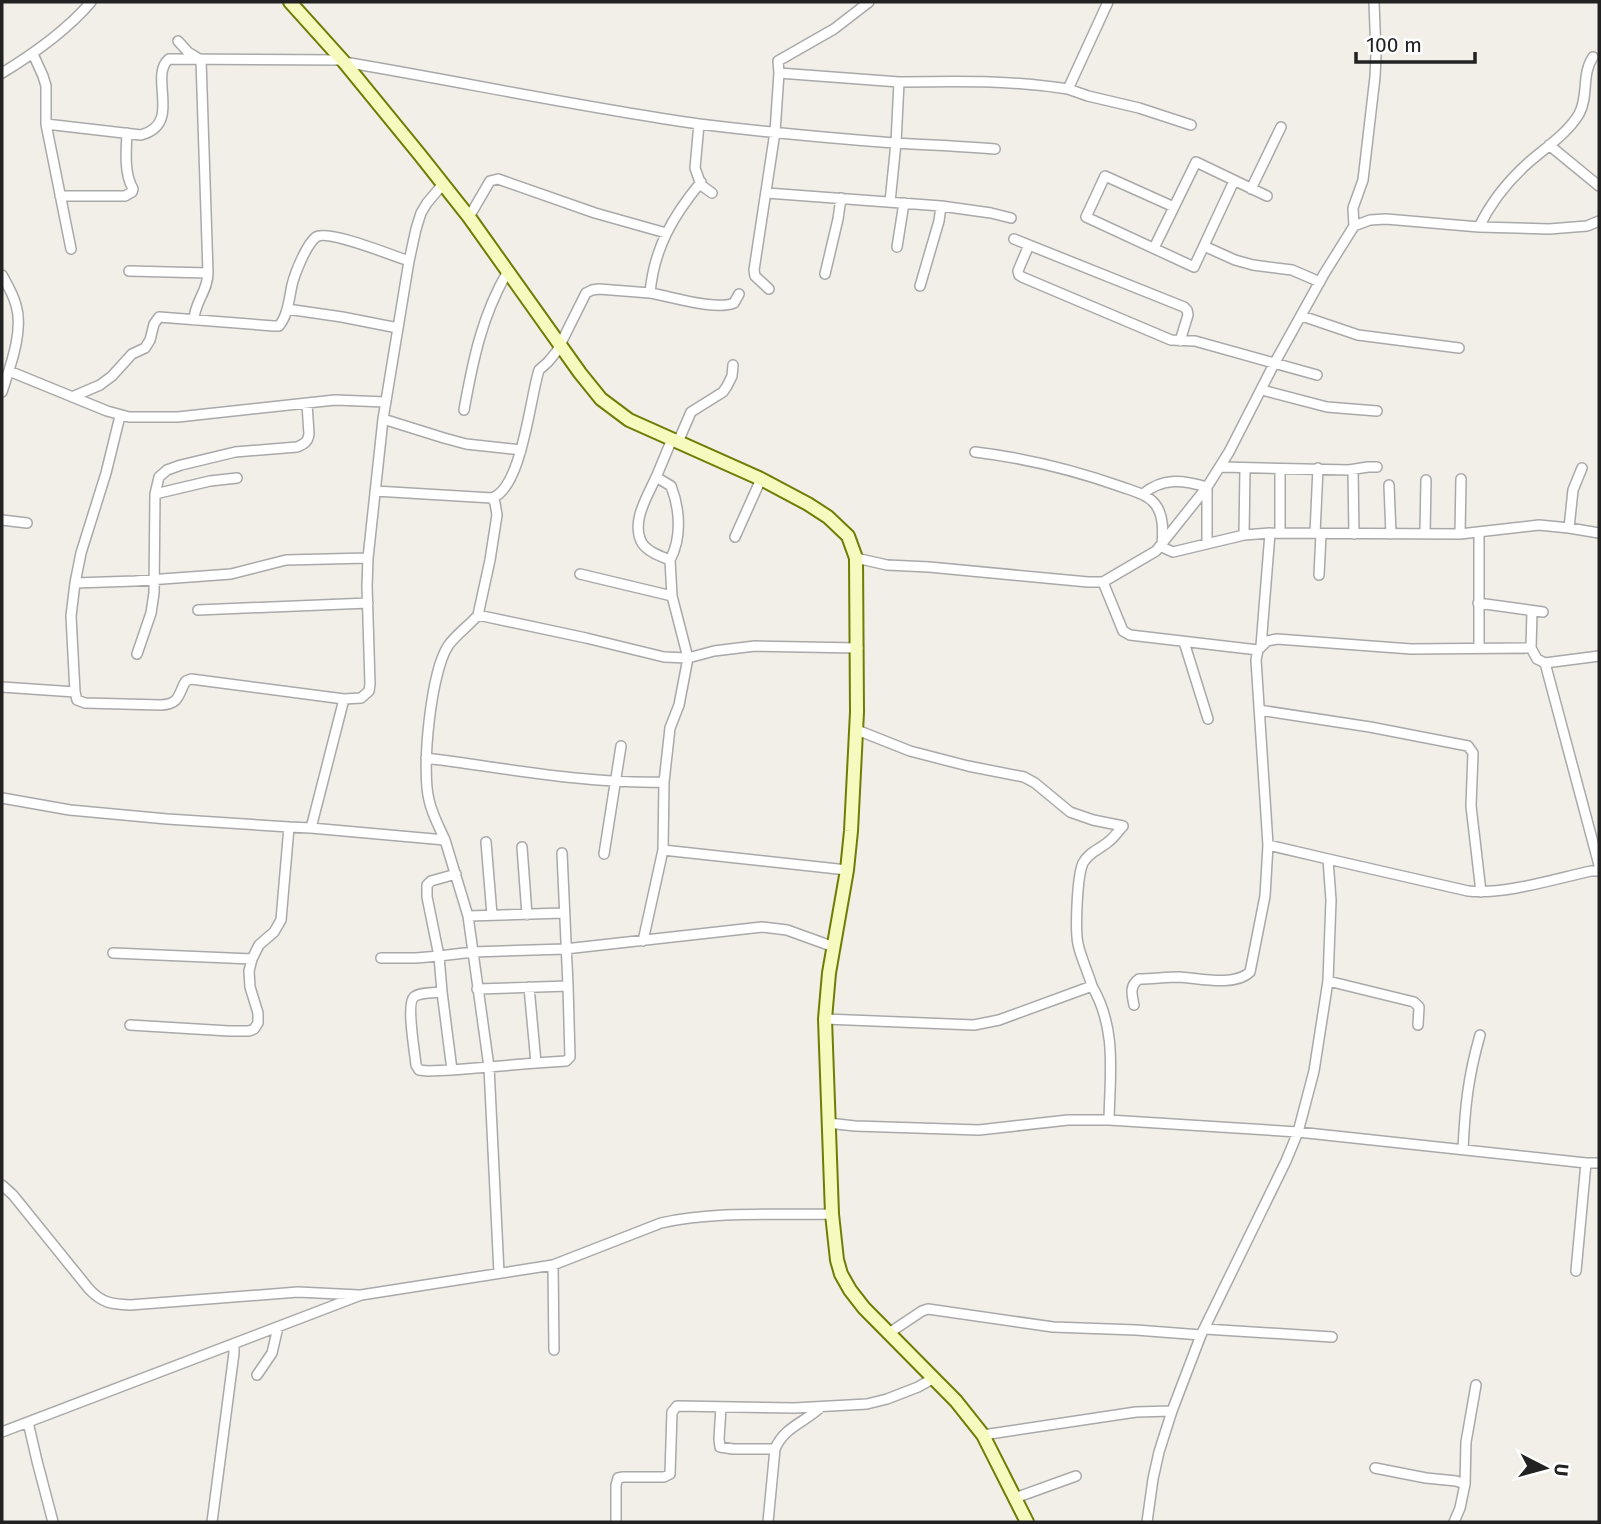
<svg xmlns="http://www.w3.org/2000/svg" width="1601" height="1524" viewBox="0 0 1601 1524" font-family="'Fira Sans',sans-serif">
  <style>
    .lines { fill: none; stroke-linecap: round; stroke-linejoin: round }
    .street-casing { stroke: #a9a9a9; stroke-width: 12 }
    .secondary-casing { stroke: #707d05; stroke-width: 16 }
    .street { stroke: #fff; stroke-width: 9 }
    .secondary { stroke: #f7fabf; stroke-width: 12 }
  </style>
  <rect width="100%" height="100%" fill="#f2efe9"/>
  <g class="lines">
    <g class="street-casing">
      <path id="street" d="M 178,41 L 188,52 L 201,60 L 208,273 C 208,291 194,303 194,320
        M 33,54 L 43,76 L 46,86 L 46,124 L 71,249
        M 344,62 C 463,82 580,107 699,124 C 764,132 829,138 894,143 C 928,145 961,146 995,149
        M 2,73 C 35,53 66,31 91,2
        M 779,73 L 899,82
        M 1068,89 L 1088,96 L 1139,108 L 1191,125
        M 46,124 L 141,135 C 183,124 148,76 169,59 L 341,60
        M 699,124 L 695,168 L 701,185 L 712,193
        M 1549,145 L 1599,186
        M 1251,189 L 1281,127
        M 767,193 L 941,206 L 939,221 L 920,286
        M 60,196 L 125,196 L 132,192 L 133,189 C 124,173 126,152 127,133
        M 890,202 L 896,143 L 899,82 C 957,81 1010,80 1068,89 L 1108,2
        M 941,206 L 991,213 L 1011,218
        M 1174,207 L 1105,176 L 1086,217 L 1194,267 L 1234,181
        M 469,217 L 490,181 L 498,179 L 595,213 L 666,233
        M 1354,226 L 1353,208 L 1363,180 L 1375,77 L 1376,54 L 1374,2
        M 1479,227 C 1491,202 1508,181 1528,163 C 1545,148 1567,134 1579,114 C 1589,96 1581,75 1593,57
        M 1014,239 L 1184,307 L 1187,310 L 1188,315 L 1180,341
        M 1029,245 L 1020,266 L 1018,271 L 1019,275 L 1022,277 L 1171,340 L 1195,341 L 1317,375
        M 1204,246 L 1235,260 L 1253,265 L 1292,270 L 1320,282
        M 897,247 L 904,203
        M 1154,248 L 1196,162 L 1267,196
        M 129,271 L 208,273
        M 825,274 L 838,219 L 841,198
        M 2,275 C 7,284 13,294 16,305 C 24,331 10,367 2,392
        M 769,289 L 755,276 L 754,270 L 775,132 L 779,73 L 778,61 L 834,29 L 869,2
        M 650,293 C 670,296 716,311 734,303 L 739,294
        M 287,309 L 342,317 L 398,328
        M 1302,316 L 1358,335 L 1459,348
        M 9,371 L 107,411 L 129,417 L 178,417 L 335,400 L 386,402
        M 1262,390 L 1327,407 L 1377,411
        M 72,397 L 100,385 L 112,376 L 132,354 L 145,348 L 150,340 L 154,324 L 159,317 L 274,326 L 279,326 C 288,315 289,299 292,285 C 295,273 306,245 316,237 C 328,229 393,256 409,261
        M 464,410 C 473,360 482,315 508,271
        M 383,419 L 444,438 L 466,444 L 521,450
        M 678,442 L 691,412 L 723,392 L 727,386 L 732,376 L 733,365
        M 975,452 C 1025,458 1074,470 1122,487 C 1133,491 1147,494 1155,504 C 1164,515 1163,532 1162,545 L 1164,548 L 1173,552 L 1244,535 L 1270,533 L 1460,534 L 1539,525 L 1569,528 L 1599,533
        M 1221,467 L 1349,470 L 1368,467 L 1377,467
        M 1353,470 L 1354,534
        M 656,477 L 671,486 C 680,509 682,538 670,560
        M 1389,485 L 1391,534
        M 375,491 L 492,498 C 522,488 530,398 539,370 L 548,362 L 557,351 L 586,293 L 592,290 L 599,289 L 650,293 C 654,248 673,216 701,182
        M 155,494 L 210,481 L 237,478
        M 1143,494 C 1163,477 1183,480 1207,487 L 1207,543
        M 2,520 L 27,523
        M 1569,528 L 1573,490 L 1582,468
        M 1280,533 L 1280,469
        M 1315,533 L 1318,468
        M 1425,533 L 1426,480
        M 1479,533 L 1479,648
        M 1460,534 L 1461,479
        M 1244,535 L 1245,468
        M 735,537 L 761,479
        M 856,558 L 887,565 L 929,567 L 1088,582 L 1103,582 L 1156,551 L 1207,487 L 1229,452 L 1274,364 L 1324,274 L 1354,226 L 1370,220 L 1386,219 L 1479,227 L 1549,229 L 1587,226 L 1599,221
        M 580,574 L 672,596
        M 1319,575 L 1321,534
        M 1103,582 L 1123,631 L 1130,635 L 1258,650 L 1256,660 L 1268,845 L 1328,859 L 1331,900 L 1328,981 L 1314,1071 L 1298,1132 L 1286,1161 L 1201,1335 L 1172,1411 L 1159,1452 L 1153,1479 L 1147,1522
        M 75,583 L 135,581 L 231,574 L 286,560 L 368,558
        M 1478,603 L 1543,612
        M 198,610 L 368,603
        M 478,615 L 490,560 L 497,515 L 495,503 L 492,498
        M 1184,642 L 1208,719
        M 1261,646 L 1270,533
        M 1531,648 L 1532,611
        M 1258,650 L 1267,641 L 1277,639 L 1411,649 L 1531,648 L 1537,659 L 1545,663
        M 137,654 L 151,613 L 154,593 L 155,494 L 159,477 L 167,470 L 181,465 L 235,452 L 297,447 C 304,444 308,442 309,434 L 307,404
        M 1599,656 L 1545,663 L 1599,865
        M 2,687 L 75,692 L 77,700 L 85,703 L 161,705 C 178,704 178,697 184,684 L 186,681 L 191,679 L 344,699
        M 75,692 L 71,616 L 75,583 L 81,553 L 106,473 L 120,416
        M 1259,710 L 1370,727 L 1468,746 L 1473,753 L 1471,806 L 1481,892
        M 857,730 L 910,751 L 968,766 L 1024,777 L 1035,783 L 1070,812 L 1093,820 L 1123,826 C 1118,831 1114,838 1108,842 C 1100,849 1089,852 1083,863 C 1077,876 1075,930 1078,944 C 1081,958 1088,972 1092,986
        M 426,758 C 505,768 585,784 664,782
        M 2,798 L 70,810 L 167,819 L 289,827
        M 311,828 L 445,840 L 468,916 L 489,1067 L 499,1273
        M 445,840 C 439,827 432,814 429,800 C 421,769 431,672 448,646 C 456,634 469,626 478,615 L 586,638 L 664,657 L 688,658 L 714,651 L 755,646 L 858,648
        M 486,842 L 492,915
        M 522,847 L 527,915
        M 663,850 L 847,870
        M 562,853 L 568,986
        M 604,854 L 621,746
        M 1328,859 L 1468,891 C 1504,895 1554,879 1591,871 L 1599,871
        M 468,916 L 563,913
        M 643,941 L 663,850 L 664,782 L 670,728 L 679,705 L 688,658 L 672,596 L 670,560 C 660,556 648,552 642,543 C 630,521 649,494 657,475 C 662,463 667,451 672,439
        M 113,953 L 252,959
        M 381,958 L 416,958 L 439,956 L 427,897 L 427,885 L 431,881 L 456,874
        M 1328,981 L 1414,1002 L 1419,1007 L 1418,1025
        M 529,987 L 536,1063
        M 442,992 L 439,956 L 473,952 L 565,949 L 762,927 L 787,930 L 834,947
        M 1134,1005 C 1132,995 1129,986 1139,979 C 1152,979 1166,977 1179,977 C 1199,978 1234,987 1250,972 L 1265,896 L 1268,845
        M 825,1019 L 974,1025 L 999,1020 L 1092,986 C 1117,1029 1110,1073 1109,1120
        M 130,1025 L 229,1031 L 249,1031 L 254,1029 L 258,1023 L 258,1013 L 250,987 L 249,971 L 252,959 L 259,945 L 274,932 L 281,920 L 289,827 L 311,828 L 344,699 L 361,698 L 369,691 L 370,684 L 367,586 L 368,558 L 383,419 L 409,261 L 416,229 L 421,213 L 427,203 L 443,184
        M 452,1070 L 442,992 C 435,993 420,992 414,997 C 406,1004 415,1053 416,1065 L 419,1070 L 428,1071 L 452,1070 L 536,1063 L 566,1061 L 570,1057 L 568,986 L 477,989
        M 828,1123 L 855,1126 L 979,1130 L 1068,1120 L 1109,1120 L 1298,1132 L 1586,1163 L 1576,1271
        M 1463,1149 C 1465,1107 1468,1077 1480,1035
        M 1586,1163 L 1599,1163
        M 2,1185 L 13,1195 L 89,1289 C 102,1303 111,1304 130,1305 L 298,1292 L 359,1295
        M 553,1265 L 554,1350
        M 1205,1329 L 1332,1337
        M 889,1333 L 922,1311 L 928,1309 L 1053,1327 L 1136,1330 L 1201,1335
        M 257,1375 L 272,1353 L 278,1327
        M 721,1407 L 719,1439 L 720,1447 L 733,1449 L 775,1449
        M 28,1422 L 37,1461 L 53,1522
        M 2,1432 L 361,1295 L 553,1265 L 661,1223 C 715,1211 777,1215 832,1214
        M 983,1435 L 1136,1412 L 1172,1411
        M 1375,1468 L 1426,1478 L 1456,1481 L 1465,1484 L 1460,1508 L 1454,1522
        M 1465,1484 L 1466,1442 L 1476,1385
        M 1015,1498 L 1076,1476
        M 212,1522 L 234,1353 L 234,1344
        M 616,1522 L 616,1485 L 618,1478 L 623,1477 L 664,1477 L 670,1474 L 672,1412 L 677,1406 L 794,1408 L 867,1404 L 887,1399 L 918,1387 L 934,1378
        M 768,1522 L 775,1449 C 784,1427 804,1423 821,1407"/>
    </g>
    <g class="secondary-casing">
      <path id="secondary" d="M 290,2 L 344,62 L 420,155 L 469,217 L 580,373 L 601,399 L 629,420 L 761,479 L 808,504 L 828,517 L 848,536 L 856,558 L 857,712 L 851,831 L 847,870 L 829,973 L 825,1019 L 832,1214 L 837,1260 L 841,1274 L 850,1290 L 864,1308 L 956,1401 L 983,1435 L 1027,1522"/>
    </g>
    <use href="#street" class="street"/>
    <use href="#secondary" class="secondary"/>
  </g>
  <rect width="1601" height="1524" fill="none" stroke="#222222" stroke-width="7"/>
  <g transform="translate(1545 1468) rotate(96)" stroke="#ffffff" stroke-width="5" paint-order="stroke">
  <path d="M0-5L12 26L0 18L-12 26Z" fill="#222222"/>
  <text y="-10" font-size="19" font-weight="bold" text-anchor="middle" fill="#222222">U</text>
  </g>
  <path d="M1356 52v10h119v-10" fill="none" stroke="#222222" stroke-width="3.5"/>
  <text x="1366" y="52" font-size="21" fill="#222222" stroke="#ffffff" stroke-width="5" paint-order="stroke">100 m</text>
</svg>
